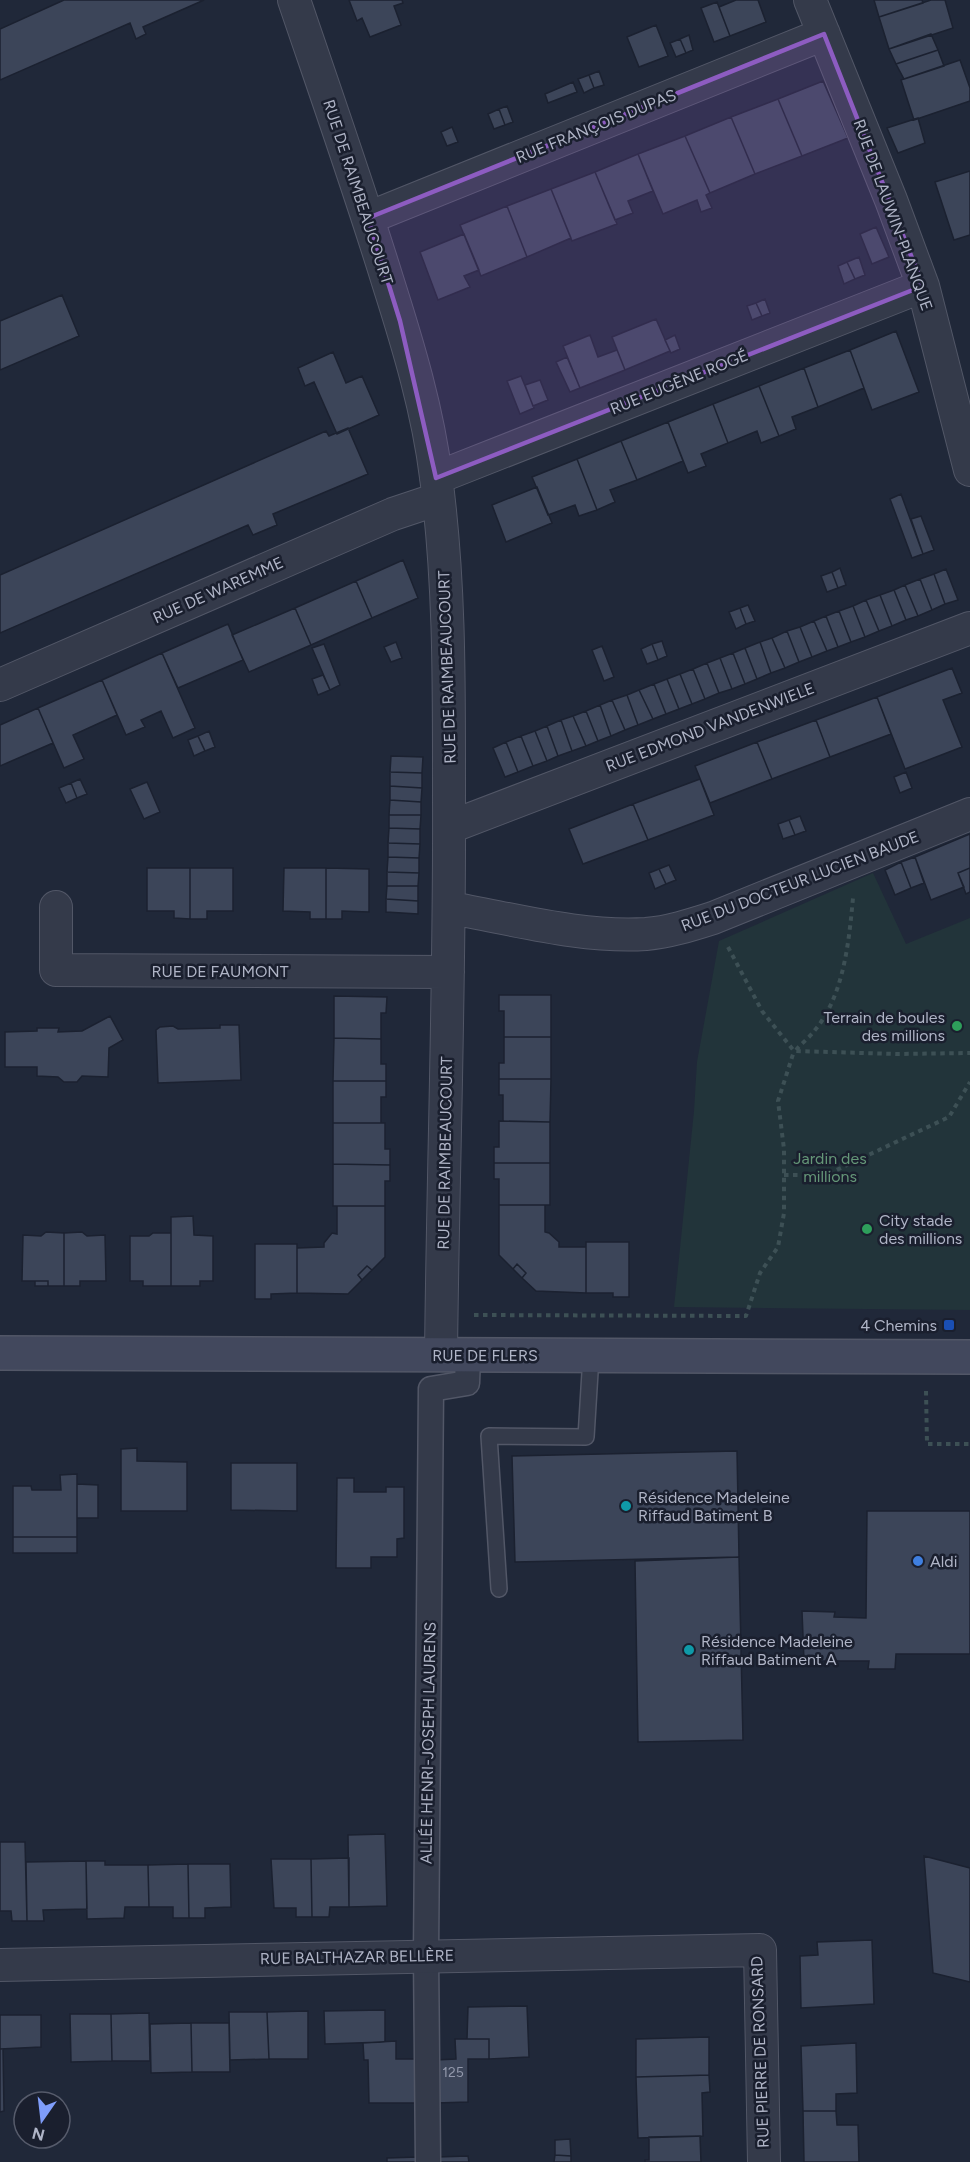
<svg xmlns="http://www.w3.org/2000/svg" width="970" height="2162" viewBox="0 0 970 2162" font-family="Figtree,sans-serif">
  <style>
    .green { fill: #22343a }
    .building { fill: #3c4559; stroke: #1b2130; stroke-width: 1.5 }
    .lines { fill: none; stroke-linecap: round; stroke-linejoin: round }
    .service-casing { stroke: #525767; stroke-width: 18 }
    .pedestrian-casing { stroke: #525767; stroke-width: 27 }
    .minor-casing { stroke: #525767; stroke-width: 34 }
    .secondary-casing { stroke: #525767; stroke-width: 36 }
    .path { stroke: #3d5055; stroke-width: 4; stroke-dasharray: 4.5 4.5; stroke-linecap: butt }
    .service { stroke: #343a4a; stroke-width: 15 }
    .pedestrian { stroke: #343a4a; stroke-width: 24 }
    .minor { stroke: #343a4a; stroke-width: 32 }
    .secondary { stroke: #42485d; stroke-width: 33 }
    .marked { fill: #8d5cc1; fill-opacity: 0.2; stroke: #8d5cc1; stroke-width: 4.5; stroke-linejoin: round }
    .leisure-dot { fill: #2e9e5b; stroke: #1a1f2e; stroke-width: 2 }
    .transit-dot { fill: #1a4fb4; stroke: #1a1f2e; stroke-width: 2 }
    .culture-dot { fill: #0f9aa8; stroke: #1a1f2e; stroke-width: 2 }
    .shop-dot { fill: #3f7fe0; stroke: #1a1f2e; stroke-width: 2 }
    .labels { text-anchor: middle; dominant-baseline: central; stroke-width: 5; stroke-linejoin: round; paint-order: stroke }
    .number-label { font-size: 14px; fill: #9298ab }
    .street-label { font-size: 16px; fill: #afb4c6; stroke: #1a1f2e }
    .poi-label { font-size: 16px; fill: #afb4c6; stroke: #1a1f2e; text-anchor: start }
    .park-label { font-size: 16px; fill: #659778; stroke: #1a1f2e }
  </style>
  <rect width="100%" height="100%" fill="#202839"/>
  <path class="green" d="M 873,873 L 906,944 L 970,918 L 970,1310 L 674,1307 L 694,1111 L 697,1062 L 719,941 Z"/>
  <path class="building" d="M 64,0 L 204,0 L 143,27 L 146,34 L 136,39 L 130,23 L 0,80 L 0,29 Z
    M 349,0 L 402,0 L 403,3 L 394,6 L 401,25 L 370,37 L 362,18 L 357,21 Z
    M 736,0 L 758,0 L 766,22 L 730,36 L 719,7 Z
    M 874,0 L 922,0 L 923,3 L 879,17 Z
    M 931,0 L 945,0 L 953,28 L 889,49 L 879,17 Z
    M 717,2 L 730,36 L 714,42 L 701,8 Z
    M 656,25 L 668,56 L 639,67 L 627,37 Z
    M 931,34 L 938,50 L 896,64 L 889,49 Z
    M 689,35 L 693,50 L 686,53 L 680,39 Z
    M 680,39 L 686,53 L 676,57 L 670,43 Z
    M 938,50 L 944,66 L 904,79 L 896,64 Z
    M 960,60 L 970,88 L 970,101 L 914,120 L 901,80 Z
    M 599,71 L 604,85 L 594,88 L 589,75 Z
    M 589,75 L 594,88 L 584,93 L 578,79 Z
    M 823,81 L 848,138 L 802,156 L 778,99 Z
    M 573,82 L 577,92 L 548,103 L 545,94 Z
    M 778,99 L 802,156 L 755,174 L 731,117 Z
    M 507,106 L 513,122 L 505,125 L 499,109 Z
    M 499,109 L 505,125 L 494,129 L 488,114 Z
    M 731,117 L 755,174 L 710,193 L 685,136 Z
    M 918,118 L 925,143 L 898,153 L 887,128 Z
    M 452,127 L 458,142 L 447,146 L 441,132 Z
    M 685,136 L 710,193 L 706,195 L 712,208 L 701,212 L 697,200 L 663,214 L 638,154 Z
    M 638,154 L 653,191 L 628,201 L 633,213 L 615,220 L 595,172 Z
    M 970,171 L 970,235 L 954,240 L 935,182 Z
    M 595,172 L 617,224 L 572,241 L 551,189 Z
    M 551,189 L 571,238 L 527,257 L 507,206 Z
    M 507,206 L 527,257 L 481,276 L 460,225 Z
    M 876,227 L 889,257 L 872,264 L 860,234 Z
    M 464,234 L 479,270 L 464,276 L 470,287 L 438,300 L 420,252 Z
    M 859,257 L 865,275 L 855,279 L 847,262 Z
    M 847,262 L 855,279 L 844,284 L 838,266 Z
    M 62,295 L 79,336 L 0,370 L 0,321 Z
    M 765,299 L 770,313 L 762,316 L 756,303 Z
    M 756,303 L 762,316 L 752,320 L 747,306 Z
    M 656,319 L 670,351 L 625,370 L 612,337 Z
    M 896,331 L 919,392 L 872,410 L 850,350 Z
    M 590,335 L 598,357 L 617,350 L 625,370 L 580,388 L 563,346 Z
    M 675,335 L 680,349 L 671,353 L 665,340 Z
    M 850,350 L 864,388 L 818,407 L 804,368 Z
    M 333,352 L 346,383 L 362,376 L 379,415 L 337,434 L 314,382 L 305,386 L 298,368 Z
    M 567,357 L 580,388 L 570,392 L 556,362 Z
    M 804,368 L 818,407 L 792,417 L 796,429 L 779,436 L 759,386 Z
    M 521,376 L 534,408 L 520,414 L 507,381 Z
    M 540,380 L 548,400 L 533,406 L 525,385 Z
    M 759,386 L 779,436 L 761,443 L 757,431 L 728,443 L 713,404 Z
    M 713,404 L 728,443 L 701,454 L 706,466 L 688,473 L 668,422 Z
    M 668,422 L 683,461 L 637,480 L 621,441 Z
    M 348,428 L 368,474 L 273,514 L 277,525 L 253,535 L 248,525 L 0,633 L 0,575 L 326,431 L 329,436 Z
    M 621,441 L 637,480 L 610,490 L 615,502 L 597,510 L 577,459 Z
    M 577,459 L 597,510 L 579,516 L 575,505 L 548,515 L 532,477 Z
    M 537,487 L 552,523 L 506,542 L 492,505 Z
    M 901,494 L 923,554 L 912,558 L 890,499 Z
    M 921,516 L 934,550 L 923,554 L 911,519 Z
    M 403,560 L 418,598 L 372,618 L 356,581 Z
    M 840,568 L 846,585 L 838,588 L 832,572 Z
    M 946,569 L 958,600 L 945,604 L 934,574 Z
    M 832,572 L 838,588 L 827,592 L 821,576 Z
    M 934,574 L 945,604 L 932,610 L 920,579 Z
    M 920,579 L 932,610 L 918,616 L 905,585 Z
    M 356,581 L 372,618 L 311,645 L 295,608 Z
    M 905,585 L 918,616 L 906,620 L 894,590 Z
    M 894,590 L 906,620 L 892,626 L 880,595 Z
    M 880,595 L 892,626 L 879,631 L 866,600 Z
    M 866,600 L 879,631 L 865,637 L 853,606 Z
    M 748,605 L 755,621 L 746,624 L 740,608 Z
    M 853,606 L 865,637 L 851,642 L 839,611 Z
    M 295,608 L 311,645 L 249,672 L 232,635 Z
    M 740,608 L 746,624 L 736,629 L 729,612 Z
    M 839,611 L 851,642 L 838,647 L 826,616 Z
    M 826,616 L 838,647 L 827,651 L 814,621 Z
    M 814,621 L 827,651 L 812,657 L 800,627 Z
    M 228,624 L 243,660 L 178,688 L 162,653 Z
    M 800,627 L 812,657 L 799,662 L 787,631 Z
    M 787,631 L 799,662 L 785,668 L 772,638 Z
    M 772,638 L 785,668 L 771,673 L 760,642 Z
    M 662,641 L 667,656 L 658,660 L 652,644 Z
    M 396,642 L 402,658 L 391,662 L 384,647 Z
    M 760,642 L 771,673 L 757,679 L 745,648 Z
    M 324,644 L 340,685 L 330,690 L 312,648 Z
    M 652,644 L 658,660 L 647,664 L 641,649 Z
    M 602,646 L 614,677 L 604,681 L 592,650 Z
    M 745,648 L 757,679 L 745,684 L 733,653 Z
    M 162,653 L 195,728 L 173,738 L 161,711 L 141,720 L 145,727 L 126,735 L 102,680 Z
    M 733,653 L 745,684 L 732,689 L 720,658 Z
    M 720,658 L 732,689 L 719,693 L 707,663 Z
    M 707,663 L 719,693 L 705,699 L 693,669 Z
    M 952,668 L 962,693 L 943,700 L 962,747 L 905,769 L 877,697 Z
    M 693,669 L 705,699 L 692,704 L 680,674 Z
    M 680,674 L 692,704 L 679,709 L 667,679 Z
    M 323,675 L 330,690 L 318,695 L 312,679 Z
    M 667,679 L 679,709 L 666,714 L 654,684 Z
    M 102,680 L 117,715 L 73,735 L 84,759 L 64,768 L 38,708 Z
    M 654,684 L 666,714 L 653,719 L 639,690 Z
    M 639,690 L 653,719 L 638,725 L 627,695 Z
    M 627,695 L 638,725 L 625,730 L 612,700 Z
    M 877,697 L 891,734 L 830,757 L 816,720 Z
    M 612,700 L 625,730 L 611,736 L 600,705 Z
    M 600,705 L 611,736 L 598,741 L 586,711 Z
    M 38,708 L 53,743 L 0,766 L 0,725 Z
    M 586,711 L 598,741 L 586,746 L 573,716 Z
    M 573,716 L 586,746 L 572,751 L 561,720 Z
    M 561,720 L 572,751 L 558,756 L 547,726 Z
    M 816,720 L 830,757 L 772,779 L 757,742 Z
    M 547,726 L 558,756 L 547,761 L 535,731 Z
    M 209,731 L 215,747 L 205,751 L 198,736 Z
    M 535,731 L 547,761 L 533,766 L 521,736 Z
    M 198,736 L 205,751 L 194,756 L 188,740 Z
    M 521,736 L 533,766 L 518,772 L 506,742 Z
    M 506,742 L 518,772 L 505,777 L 493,748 Z
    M 757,742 L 772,779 L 710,803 L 695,766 Z
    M 391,756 L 423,757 L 422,773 L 390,772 Z
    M 390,772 L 422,773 L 422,788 L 390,786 Z
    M 906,772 L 912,788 L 900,793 L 894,777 Z
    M 80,779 L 87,794 L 77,798 L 71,783 Z
    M 700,779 L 714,815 L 648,840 L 633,804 Z
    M 147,782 L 160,812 L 144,819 L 130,789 Z
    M 71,783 L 77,798 L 66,803 L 59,788 Z
    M 390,786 L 422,788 L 421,802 L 390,800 Z
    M 390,800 L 421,802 L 421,815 L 389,815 Z
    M 633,804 L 648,840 L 583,864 L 569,829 Z
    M 389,815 L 421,815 L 420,829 L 389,828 Z
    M 800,816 L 806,831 L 795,835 L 789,820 Z
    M 789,820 L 795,835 L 783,839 L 778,824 Z
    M 389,828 L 420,829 L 420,844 L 388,843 Z
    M 970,834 L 970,868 L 958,873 L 964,887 L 931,900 L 915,857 Z
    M 388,843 L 420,844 L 419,858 L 388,857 Z
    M 388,857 L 419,858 L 419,873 L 387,872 Z
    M 915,857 L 924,883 L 911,888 L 901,862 Z
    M 901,862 L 911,888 L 895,895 L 885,870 Z
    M 669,865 L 676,880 L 666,884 L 659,869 Z
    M 147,868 L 190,868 L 190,919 L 174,918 L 174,911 L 147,911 Z
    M 190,868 L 233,868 L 233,911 L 207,911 L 207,919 L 190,919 Z
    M 284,868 L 326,868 L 326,919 L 310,919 L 310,912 L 283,911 Z
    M 326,868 L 369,869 L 369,912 L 342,911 L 342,919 L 326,919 Z
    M 970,868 L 970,892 L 966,894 L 958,873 Z
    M 659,869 L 666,884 L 655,889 L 649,873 Z
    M 387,872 L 419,873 L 418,886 L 387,886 Z
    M 387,886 L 418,886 L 418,901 L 386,899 Z
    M 386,899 L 418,901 L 418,914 L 386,912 Z
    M 499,995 L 551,995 L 551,1037 L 504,1037 L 504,1011 L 499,1011 Z
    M 334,996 L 387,997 L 386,1013 L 381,1013 L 381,1039 L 334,1038 Z
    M 110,1016 L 123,1040 L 109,1048 L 108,1077 L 82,1076 L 77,1082 L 64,1082 L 58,1077 L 37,1076 L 37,1067 L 5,1067 L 5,1032 L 37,1031 L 37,1028 L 59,1028 L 58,1032 L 82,1031 Z
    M 220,1025 L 239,1025 L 241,1080 L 158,1083 L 156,1030 L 160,1027 L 173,1026 L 178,1029 L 220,1028 Z
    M 504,1037 L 551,1037 L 551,1079 L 499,1079 L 499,1063 L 504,1063 Z
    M 334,1038 L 381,1039 L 381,1064 L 386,1064 L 386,1081 L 333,1081 Z
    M 499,1079 L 551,1079 L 550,1122 L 503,1121 L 503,1095 L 499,1095 Z
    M 333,1081 L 386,1081 L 386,1097 L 381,1097 L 381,1123 L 333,1123 Z
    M 499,1121 L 550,1122 L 550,1163 L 494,1163 L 494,1147 L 499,1147 Z
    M 333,1123 L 385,1123 L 385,1149 L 390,1149 L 390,1165 L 333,1164 Z
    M 494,1163 L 550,1163 L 550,1205 L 499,1205 L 499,1179 L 494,1179 Z
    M 333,1164 L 390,1165 L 390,1181 L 385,1181 L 385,1206 L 333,1206 Z
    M 499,1205 L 545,1205 L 545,1232 L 549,1233 L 559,1242 L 559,1247 L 586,1247 L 586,1293 L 536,1291 L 522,1278 L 526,1273 L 517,1264 L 513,1269 L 499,1255 Z
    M 337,1206 L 385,1206 L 385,1257 L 372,1270 L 367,1266 L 358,1275 L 362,1280 L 348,1294 L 297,1293 L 297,1248 L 324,1247 L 324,1243 L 332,1233 L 337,1234 Z
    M 193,1216 L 194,1235 L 213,1236 L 213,1281 L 200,1281 L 200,1286 L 171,1286 L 171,1217 Z
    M 46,1232 L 64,1233 L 64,1286 L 48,1286 L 48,1281 L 22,1281 L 23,1235 L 41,1236 Z
    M 82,1232 L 87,1236 L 105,1235 L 106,1281 L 80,1281 L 80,1286 L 64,1286 L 64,1233 Z
    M 153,1233 L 171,1233 L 171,1286 L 143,1286 L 143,1281 L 130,1281 L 130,1236 L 149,1236 Z
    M 586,1242 L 629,1242 L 629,1297 L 613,1297 L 613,1293 L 586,1293 Z
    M 255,1244 L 297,1244 L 297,1293 L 271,1294 L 271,1299 L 255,1299 Z
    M 517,1264 L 526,1273 L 522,1278 L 513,1269 Z
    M 367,1266 L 372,1270 L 362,1280 L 358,1275 Z
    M 35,1281 L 48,1281 L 48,1286 L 35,1286 Z
    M 137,1448 L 137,1461 L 187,1462 L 187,1511 L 121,1511 L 121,1449 Z
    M 737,1451 L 739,1557 L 515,1562 L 512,1456 Z
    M 231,1463 L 297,1463 L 297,1511 L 231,1510 Z
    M 77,1474 L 77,1537 L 13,1537 L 13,1486 L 31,1486 L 32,1490 L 61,1490 L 60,1475 Z
    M 337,1478 L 354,1478 L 354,1492 L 386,1492 L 386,1487 L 404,1487 L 404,1538 L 397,1539 L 397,1557 L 371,1557 L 371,1568 L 336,1568 Z
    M 77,1484 L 98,1485 L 98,1518 L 77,1518 Z
    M 867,1511 L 970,1511 L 970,1654 L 896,1654 L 895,1669 L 868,1669 L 869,1661 L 804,1661 L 802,1611 L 835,1612 L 834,1617 L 866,1618 Z
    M 13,1537 L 77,1537 L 77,1553 L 13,1553 Z
    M 739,1557 L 743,1740 L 638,1742 L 635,1561 Z
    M 385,1834 L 387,1906 L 349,1907 L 348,1835 Z
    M 0,1842 L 25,1842 L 27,1921 L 12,1921 L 11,1911 L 0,1911 Z
    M 924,1856 L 970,1868 L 970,1982 L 933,1973 Z
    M 349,1858 L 349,1907 L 330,1907 L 329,1917 L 312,1917 L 311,1859 Z
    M 271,1859 L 311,1859 L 312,1917 L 296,1917 L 296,1908 L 274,1908 Z
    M 86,1861 L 87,1909 L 43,1910 L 44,1921 L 27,1921 L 26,1862 Z
    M 86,1861 L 105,1861 L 105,1865 L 148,1865 L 149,1907 L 125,1907 L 124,1918 L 87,1919 Z
    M 188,1864 L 189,1918 L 173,1918 L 173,1907 L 149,1907 L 148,1865 Z
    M 188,1864 L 230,1864 L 231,1907 L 205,1908 L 205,1918 L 189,1918 Z
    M 872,1940 L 874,2004 L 801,2008 L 800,1956 L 818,1955 L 817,1942 Z
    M 527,2006 L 529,2057 L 489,2059 L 489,2039 L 467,2039 L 468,2007 Z
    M 385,2010 L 385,2042 L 325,2044 L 324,2011 Z
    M 308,2011 L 308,2059 L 269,2059 L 267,2012 Z
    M 229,2012 L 267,2012 L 269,2059 L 230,2060 Z
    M 149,2013 L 150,2061 L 112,2061 L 111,2014 Z
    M 70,2014 L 111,2014 L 112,2061 L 71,2062 Z
    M 0,2015 L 41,2015 L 41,2047 L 0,2049 Z
    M 191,2023 L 229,2023 L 230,2072 L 192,2072 Z
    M 191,2023 L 192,2072 L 151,2073 L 150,2024 Z
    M 709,2037 L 709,2075 L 636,2077 L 636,2039 Z
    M 455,2039 L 489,2039 L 489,2059 L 468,2059 L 468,2102 L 436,2103 L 435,2060 L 456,2059 Z
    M 396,2041 L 396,2059 L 417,2059 L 418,2103 L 369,2103 L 368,2060 L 364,2060 L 363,2043 Z
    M 856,2043 L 857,2093 L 836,2094 L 836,2111 L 803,2111 L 801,2046 Z
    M 0,2049 L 3,2049 L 4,2111 L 0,2112 Z
    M 709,2075 L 710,2092 L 702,2093 L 703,2136 L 638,2138 L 636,2077 Z
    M 803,2111 L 836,2111 L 837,2125 L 858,2125 L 859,2162 L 804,2162 Z
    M 700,2136 L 701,2162 L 645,2162 L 645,2160 L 649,2160 L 649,2137 Z
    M 570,2139 L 571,2156 L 555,2155 L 555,2140 Z
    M 555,2155 L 571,2156 L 571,2162 L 554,2162 Z
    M 468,2156 L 469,2162 L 437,2162 L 437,2157 Z
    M 419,2157 L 419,2162 L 387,2162 L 387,2158 Z"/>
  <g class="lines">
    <g class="service-casing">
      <path id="service" d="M 499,1589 L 489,1436 L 586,1437 L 591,1356"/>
    </g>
    <g class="pedestrian-casing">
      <path id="pedestrian" d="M 428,2162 L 426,1955 L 431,1389 L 467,1383 L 468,1356"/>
    </g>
    <g class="minor-casing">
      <path id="minor" d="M 294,0 C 326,94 359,188 388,282 C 408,345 428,411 436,477 C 450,582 449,689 449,795 C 450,982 443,1168 441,1355
        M 810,0 L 891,200 L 923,286 L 970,470
        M 368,218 L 824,34
        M 436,478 L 923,286
        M 0,685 L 393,514 L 438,499
        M 450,827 L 970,628
        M 56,907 L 56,970 L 448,972
        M 450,908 C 514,919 581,938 646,934 C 669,932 691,925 713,918 L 970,814
        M 0,1965 L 760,1950 L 764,2162"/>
    </g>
    <g class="secondary-casing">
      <path id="secondary" d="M 0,1353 L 970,1357"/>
    </g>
    <path class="path" d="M 728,947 L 762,1011 L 794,1051 L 898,1054 L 970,1053
      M 796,1050 C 802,1043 810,1037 815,1030 C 844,995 849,941 853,898
      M 784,1175 L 826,1175 L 949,1117 L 970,1082
      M 474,1315 L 746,1316 L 760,1273 L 778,1247 L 784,1213 L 784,1149 L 778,1101 L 794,1051
      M 926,1391 L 927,1444 L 970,1444"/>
    <use href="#service" class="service"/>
    <use href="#pedestrian" class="pedestrian"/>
    <use href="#minor" class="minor"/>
    <use href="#secondary" class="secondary"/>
  </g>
  <path class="marked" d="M 824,34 L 923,286 L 436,478 L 400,321 L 368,218 Z"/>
  <g class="leisure-dot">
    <circle cx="957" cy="1026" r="6"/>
    <circle cx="867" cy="1229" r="6"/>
  </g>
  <rect class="transit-dot" x="943" y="1319" width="12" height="12" rx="3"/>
  <g class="culture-dot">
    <circle cx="626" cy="1506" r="6"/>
    <circle cx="689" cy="1650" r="6"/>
  </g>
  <circle class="shop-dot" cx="918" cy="1561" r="6"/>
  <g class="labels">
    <g class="number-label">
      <text x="453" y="2072">125</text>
    </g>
    <g class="street-label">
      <text transform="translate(596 126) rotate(-22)">RUE FRANÇOIS DUPAS</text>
      <text transform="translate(358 192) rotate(72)">RUE DE RAIMBEAUCOURT</text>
      <text transform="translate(893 215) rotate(70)">RUE DE LAUWIN-PLANQUE</text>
      <text transform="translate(679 382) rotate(-22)">RUE EUGÈNE ROGÉ</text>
      <text transform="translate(218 590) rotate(-24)">RUE DE WAREMME</text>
      <text transform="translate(447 667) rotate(-92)">RUE DE RAIMBEAUCOURT</text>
      <text transform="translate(710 727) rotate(-21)">RUE EDMOND VANDENWIELE</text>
      <text transform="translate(800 881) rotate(-21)">RUE DU DOCTEUR LUCIEN BAUDE</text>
      <text x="220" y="971">RUE DE FAUMONT</text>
      <text transform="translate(445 1153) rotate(-89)">RUE DE RAIMBEAUCOURT</text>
      <text x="485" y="1355">RUE DE FLERS</text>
      <text transform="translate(428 1743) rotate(-89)">ALLÉE HENRI-JOSEPH LAURENS</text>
      <text transform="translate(357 1957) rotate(-1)">RUE BALTHAZAR BELLÈRE</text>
      <text transform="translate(760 2052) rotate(-92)">RUE PIERRE DE RONSARD</text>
    </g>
    <g class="poi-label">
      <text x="945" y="1017" text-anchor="end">Terrain de boules<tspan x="945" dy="18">des millions</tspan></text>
      <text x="879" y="1220">City stade<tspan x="879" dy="18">des millions</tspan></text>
      <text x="937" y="1325" text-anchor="end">4 Chemins</text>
      <text x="638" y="1497">Résidence Madeleine<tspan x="638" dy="18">Riffaud Batiment B</tspan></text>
      <text x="930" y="1561">Aldi</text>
      <text x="701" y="1641">Résidence Madeleine<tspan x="701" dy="18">Riffaud Batiment A</tspan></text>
    </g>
    <g class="park-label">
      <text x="830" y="1158">Jardin des<tspan x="830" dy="18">millions</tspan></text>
    </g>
  </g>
  <g transform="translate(42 2120) rotate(194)"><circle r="28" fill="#1a1f2e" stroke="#565b6b" stroke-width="1.5"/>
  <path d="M0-4.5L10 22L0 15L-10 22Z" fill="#7f9dfa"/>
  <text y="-9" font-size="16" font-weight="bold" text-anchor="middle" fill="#afb4c6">N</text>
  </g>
</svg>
